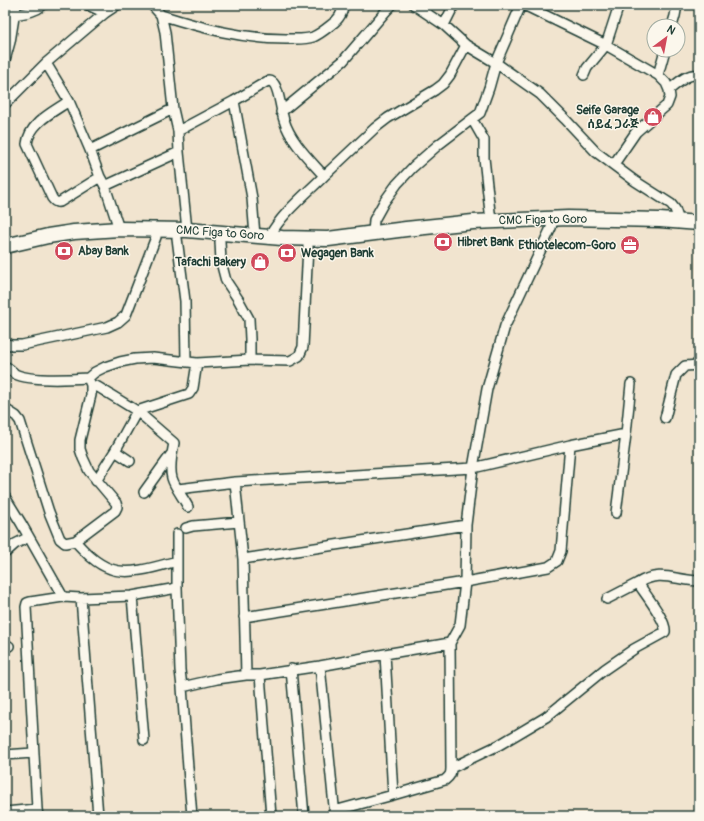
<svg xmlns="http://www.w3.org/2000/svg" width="704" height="821" viewBox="0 0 704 821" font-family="Pangolin,'Noto Sans Ethiopic',sans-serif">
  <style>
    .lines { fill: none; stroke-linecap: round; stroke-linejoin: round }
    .street-casing { stroke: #1f3d34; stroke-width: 12 }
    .primary-casing { stroke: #1f3d34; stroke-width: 17 }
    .street { stroke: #fbf7ec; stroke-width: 9 }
    .primary { stroke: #fbf7ec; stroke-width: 14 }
    .labels { text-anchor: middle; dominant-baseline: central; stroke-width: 3; stroke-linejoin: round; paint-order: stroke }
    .poi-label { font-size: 12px; font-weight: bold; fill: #1f3d34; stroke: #fbf7ec; text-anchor: end }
    .street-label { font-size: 12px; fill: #1f3d34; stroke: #fbf7ec }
  </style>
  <rect width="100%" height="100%" fill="#f1e4cf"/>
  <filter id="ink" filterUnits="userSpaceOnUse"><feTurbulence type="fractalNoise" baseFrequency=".025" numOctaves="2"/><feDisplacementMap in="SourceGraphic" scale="8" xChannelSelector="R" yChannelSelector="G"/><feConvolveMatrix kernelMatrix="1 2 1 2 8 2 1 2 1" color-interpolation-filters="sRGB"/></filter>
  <g filter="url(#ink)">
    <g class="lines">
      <g class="street-casing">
        <path id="street" d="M 88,5 L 105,13
          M 117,5 L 105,13 L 46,63 L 69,101 L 90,150 L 100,177 L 105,186 L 119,229
          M 152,5 L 161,15 L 165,32 L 173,109 L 178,131 L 179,152
          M 414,5 L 444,25 L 466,45 L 496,63 L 521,5
          M 524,5 L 606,45 L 658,75 L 666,83 L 669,90 L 670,97 L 667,105 L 636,132 L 614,164
          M 14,15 C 25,13 35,12 43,5
          M 161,15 C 202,28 243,39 286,39 C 295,39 305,40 313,37 C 320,34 326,29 331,25 C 338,20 343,13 343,5
          M 444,25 L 454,5
          M 672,26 L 675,16 L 677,5
          M 5,60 L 10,42 L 16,5
          M 584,75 L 587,68 L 606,45 L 619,5
          M 658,75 L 665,50
          M 669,90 C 677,84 689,71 699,76
          M 69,101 C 53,112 29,123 27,144 L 52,198 C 54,201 56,203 60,202 L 100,177
          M 234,101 L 266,82 C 269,81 270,80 272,82 C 279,86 281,112 284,120 C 290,141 310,160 324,176 L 375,128 L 388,118 L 435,90 L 443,84 L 450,75 L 466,45
          M 5,104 L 46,63
          M 281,112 L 343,61 L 386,11 L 392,5
          M 472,119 L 484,140 L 484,158 L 491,221
          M 178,131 L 234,101 L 252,198 L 255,236
          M 90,150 L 173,109
          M 105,186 L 179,152 L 187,230
          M 373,234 L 374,220 L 384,202 L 397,184 L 413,167 L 438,145 L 472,119 L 480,113 L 489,88 L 496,63 L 540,94 L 565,119 L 596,152 L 635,181 L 671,204 L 675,209 L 679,221
          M 269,237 C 282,213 305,195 324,176
          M 177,238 L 185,301 L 186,362
          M 220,241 L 221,262 L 226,281 L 238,299 L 249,319 L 250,339 L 250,360
          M 5,344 L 12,345 L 22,345 L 107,327 L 118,322 L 126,315 L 156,237
          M 5,366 C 9,368 12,371 15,374 C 29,381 72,379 88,378 L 95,372 L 105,367 L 120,362 L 135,359 L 153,358 L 197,363 L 250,360 L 290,361 L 299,356 L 303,347 L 308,246
          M 91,385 L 98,387 L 137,411 L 174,443 C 172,453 169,467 172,478 C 174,486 184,499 188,507
          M 5,409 L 16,416 L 20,421 L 49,512 L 60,539 L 65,543 L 75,541 L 115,511 L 117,507 L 116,503 L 89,471 L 83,458 L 80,449 L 80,440 L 91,395 L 91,385 L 88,378
          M 665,418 L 676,375 L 685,366 L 699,365
          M 115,451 L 130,461
          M 96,481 L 115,451 L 137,411 L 189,394 L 193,388 L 197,363
          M 235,482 L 243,559 L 246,675
          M 178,489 L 235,482 L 473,468 L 570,445 L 626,434 L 631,384
          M 144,492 L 172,453
          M 5,497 L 21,523 L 63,597 L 30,602 L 27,603 L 26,607 L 37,809
          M 616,513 L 626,434
          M 186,528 L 193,526 L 239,522
          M 177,534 L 177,588 L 180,670 L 182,687
          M 75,541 C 85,552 96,564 111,569 C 129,576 159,566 177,561
          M 5,553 L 15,544 L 29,537
          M 243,559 L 466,525
          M 132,596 L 144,740
          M 63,597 L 81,598 L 132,596 L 177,588
          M 81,598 L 98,816
          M 607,599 L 638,583
          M 244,617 L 465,582 L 466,525 L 473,468 L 487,389 L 505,326 L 551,228 L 553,220
          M 5,644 L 9,646
          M 385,654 L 393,795
          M 320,666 L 335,816
          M 291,669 L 304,816
          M 260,675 L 271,816
          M 5,755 L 33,753
          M 451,768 L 499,745 L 546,717 L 605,669 L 634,649 L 665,632 C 667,621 645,594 638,583 C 661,569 676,581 699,581
          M 334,811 L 393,795 L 445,780 C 450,776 451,774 451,768 L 450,643 L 460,625 L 465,582 L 548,567 L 557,561 L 561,551 L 570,445
          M 5,812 L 37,809 L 38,816
          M 192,816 L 188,768 L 182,687 L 217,679 L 246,675 L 260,675 L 320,666 L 385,654 L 450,643"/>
      </g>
      <g class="primary-casing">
        <path id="primary" d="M 5,246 L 48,236 L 74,232 L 119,229 L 187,230 L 282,238 L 328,239 L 406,229 L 473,222 L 568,218 L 660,220 L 699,223"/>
      </g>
      <use href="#street" class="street"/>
      <use href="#primary" class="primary"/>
    </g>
  </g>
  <defs>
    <g id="shop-disc" transform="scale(1)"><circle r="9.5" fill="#d1495b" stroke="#fbf7ec"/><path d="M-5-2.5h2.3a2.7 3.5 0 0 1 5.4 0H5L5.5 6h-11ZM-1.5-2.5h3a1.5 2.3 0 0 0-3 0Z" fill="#fff"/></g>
    <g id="bank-disc" transform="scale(1)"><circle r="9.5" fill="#d1495b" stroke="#fbf7ec"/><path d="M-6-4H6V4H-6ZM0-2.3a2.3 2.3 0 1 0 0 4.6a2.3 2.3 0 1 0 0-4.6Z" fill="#fff"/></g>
    <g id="office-disc" transform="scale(1)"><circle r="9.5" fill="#d1495b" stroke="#fbf7ec"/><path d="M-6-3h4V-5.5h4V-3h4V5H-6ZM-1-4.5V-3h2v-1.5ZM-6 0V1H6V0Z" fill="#fff"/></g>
  </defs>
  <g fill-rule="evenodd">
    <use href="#shop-disc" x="653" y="117"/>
    <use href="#bank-disc" x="443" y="242"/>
    <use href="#office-disc" x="630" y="245"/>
    <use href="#bank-disc" x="64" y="251"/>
    <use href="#bank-disc" x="287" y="253"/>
    <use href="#shop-disc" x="260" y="262"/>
  </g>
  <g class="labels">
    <g class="poi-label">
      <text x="639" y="110">Seife Garage<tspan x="639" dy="14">ሰይፈ ጋራጅ</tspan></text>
      <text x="457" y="242" text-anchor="start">Hibret Bank</text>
      <text x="616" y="245">Ethiotelecom-Goro</text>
      <text x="78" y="251" text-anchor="start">Abay Bank</text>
      <text x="301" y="253" text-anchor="start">Wegagen Bank</text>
      <text x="246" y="262">Tafachi Bakery</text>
    </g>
    <g class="street-label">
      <text transform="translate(543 220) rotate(-1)">CMC Figa to Goro</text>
      <text transform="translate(220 233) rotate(4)">CMC Figa to Goro</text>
    </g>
  </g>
  <rect width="704" height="821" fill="none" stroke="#fbf7ec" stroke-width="20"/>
  <rect x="10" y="10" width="684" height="801" fill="none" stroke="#1f3d34" stroke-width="1.5" filter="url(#ink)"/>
  <g transform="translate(666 38) rotate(32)"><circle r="19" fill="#fbf7ec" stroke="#a3ada2"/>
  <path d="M0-3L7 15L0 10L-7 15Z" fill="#d1495b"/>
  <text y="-6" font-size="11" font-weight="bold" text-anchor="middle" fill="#1f3d34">N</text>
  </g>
</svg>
